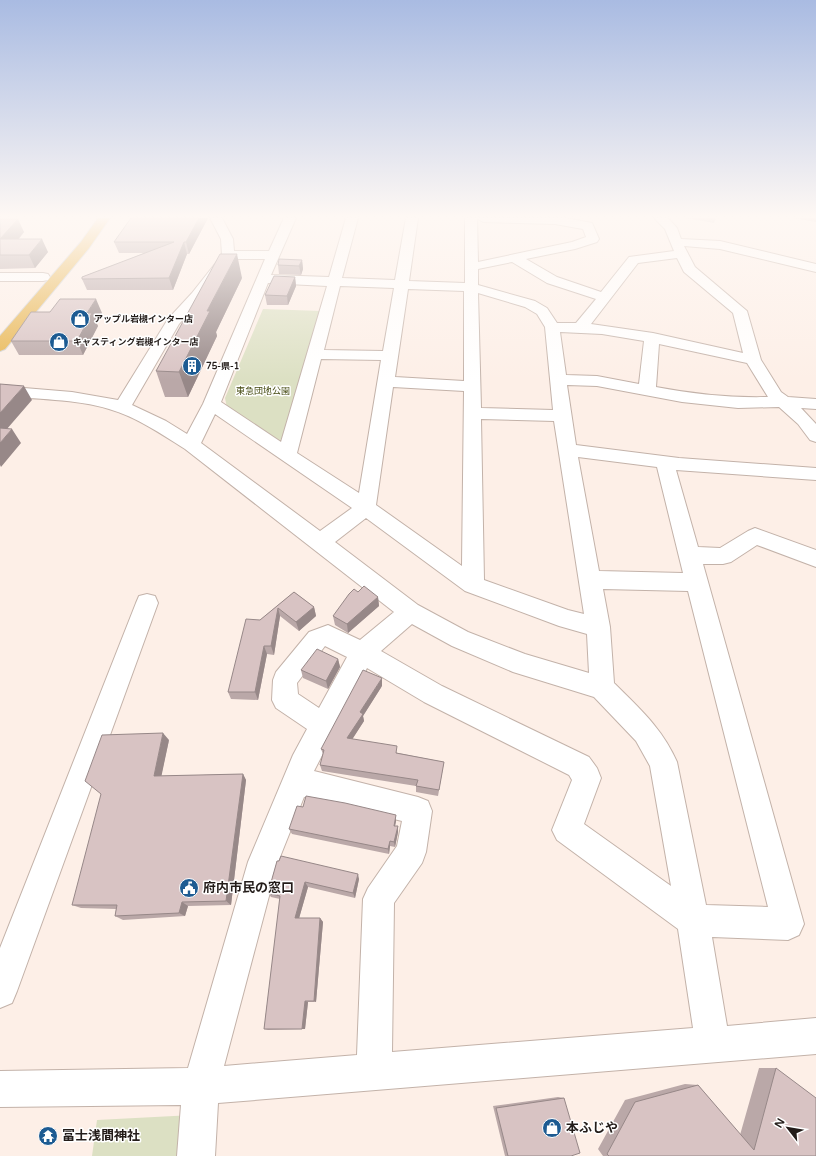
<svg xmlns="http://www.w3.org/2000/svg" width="816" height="1156" viewBox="0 0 816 1156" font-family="'Varela Round','Noto Sans JP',sans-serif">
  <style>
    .green { fill: #dce0c3 }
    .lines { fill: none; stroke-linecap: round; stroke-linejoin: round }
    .minor-casing { stroke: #c3b2a9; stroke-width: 2 }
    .highway-casing { stroke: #d3d2d1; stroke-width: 2 }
    .minor { fill: #fff; fill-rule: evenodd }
    .highway { fill: #e8b651; fill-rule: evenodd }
    .wall { fill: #baa8a8 }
    .shaded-wall { fill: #978888 }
    .building { fill: #d8c3c3; stroke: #978888 }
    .labels { text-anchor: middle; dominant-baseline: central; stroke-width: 3; stroke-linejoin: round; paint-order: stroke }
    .far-poi-label { font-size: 9px; font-weight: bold; fill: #231c19; stroke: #fff; text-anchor: start }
    .far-park-label { font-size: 9px; fill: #43480f; stroke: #fff }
    .near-poi-label { font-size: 13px; font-weight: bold; fill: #231c19; stroke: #fff; text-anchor: start }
  </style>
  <rect width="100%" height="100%" fill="#fdefe7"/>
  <path class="green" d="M 263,309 L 321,311 L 283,439 L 276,441 L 227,408 L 225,398 Z
    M 193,1115 L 190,1156 L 92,1156 L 97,1120 Z"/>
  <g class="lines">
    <g class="minor-casing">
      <path id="minor" d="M 210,218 L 222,218 L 233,239 L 234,251 L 269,251 L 284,218 L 296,218 L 271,275 L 329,277 L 346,218 L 358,218 L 342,278 L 395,280 L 406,218 L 418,218 L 409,281 L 465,283 L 465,218 L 477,218 L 478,262 L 572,242 L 586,237 L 583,229 L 555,224 L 483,222 L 477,218 L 566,218 L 592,223 L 599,239 L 597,242 L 575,249 L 526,259 L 557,277 L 601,292 L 629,257 L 674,251 L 665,229 L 654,218 L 668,218 L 677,228 L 681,239 L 720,241 L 816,264 L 816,272 L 720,249 L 684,246 L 695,267 L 747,311 L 761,360 L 781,392 L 788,397 L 816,399 L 816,409 L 801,408 L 816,424 L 816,442 L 810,440 L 798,424 L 779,407 L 738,408 L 682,402 L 597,386 L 567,385 L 576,445 L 679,458 L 816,468 L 816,480 L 676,470 L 698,547 L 720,548 L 748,531 L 755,528 L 816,550 L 816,567 L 757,545 L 731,562 L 723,564 L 703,564 L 804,924 L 799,935 L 788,940 L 712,937 L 727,1026 L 816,1018 L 816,1054 L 218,1103 L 215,1156 L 177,1156 L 181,1105 L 0,1107 L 0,1071 L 188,1068 L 248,862 L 293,755 L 307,729 L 276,708 L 272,700 L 273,680 L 276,672 L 309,632 L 328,625 L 360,640 L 394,612 L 185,449 C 161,434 137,417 109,409 C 77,399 34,399 0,396 L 0,386 L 72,392 L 118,400 L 168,319 L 192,293 L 222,255 L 221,239 ZM 677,258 L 684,272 L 733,313 L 743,353 L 653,333 L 591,324 L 638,263 ZM 232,259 L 265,259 L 203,404 L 187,434 L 166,421 L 132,405 L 179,324 L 202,299 ZM 512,262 L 547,283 L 596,299 L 576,323 L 557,323 L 547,308 L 535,301 L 478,285 L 478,269 ZM 268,283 L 327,286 L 281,442 L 221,402 ZM 340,286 L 394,288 L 383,351 L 324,350 ZM 408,289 L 464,291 L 464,381 L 395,377 ZM 478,293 L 525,307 L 537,314 L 545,327 L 553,410 L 481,408 ZM 560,332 L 602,334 L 644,341 L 639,384 L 597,376 L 566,375 ZM 659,344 L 747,363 L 768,397 C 730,398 693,394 656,387 ZM 321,359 L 381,360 L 359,493 L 297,453 ZM 393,387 L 464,391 L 462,566 L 376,505 ZM 215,414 L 352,508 L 320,531 L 201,443 ZM 481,419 L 554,421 L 584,614 L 568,610 L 484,580 ZM 578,457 L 657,467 L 683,573 L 599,571 ZM 366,518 L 465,591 L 559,626 L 587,634 L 589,673 L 525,654 L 468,632 L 418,605 L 335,542 ZM 603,589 L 688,591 L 768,907 L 706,905 L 677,762 C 662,728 640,709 614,683 L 610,627 ZM 412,624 L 452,646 L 513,672 L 594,697 L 636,741 L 650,766 L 671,886 L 584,824 L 601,778 L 597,768 L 589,757 L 442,686 L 381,651 ZM 325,646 L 347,657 L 319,708 L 298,694 L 297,683 ZM 367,668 L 424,702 L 569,775 L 572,780 L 552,830 L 557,840 L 678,929 L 693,1028 L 392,1052 L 394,903 L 422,863 L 426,852 L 432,811 L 428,801 L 418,797 L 314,771 ZM 304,797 L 402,821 L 397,846 L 368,888 L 363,899 L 357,1055 L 224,1066 L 278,862 Z
        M 0,273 L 43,273 L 48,274 L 50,277 L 48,280 L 43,281 L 0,281 Z
        M 147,594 L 155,596 L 158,603 L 17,991 L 12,1003 L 0,1008 L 0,948 L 136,603 L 139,596 Z"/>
    </g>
    <g class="highway-casing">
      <path id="highway" d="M 98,218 L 110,218 L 89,248 L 5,349 L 0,351 L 0,336 L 81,242 Z"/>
    </g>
    <use href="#minor" class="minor"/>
    <use href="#highway" class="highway"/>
  </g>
  <path class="wall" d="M 208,218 L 189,254 L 187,254 L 173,290 L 87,290 L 82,279 L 144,253 L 119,253 L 114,242 Z
    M 687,218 L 716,218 L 714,223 Z
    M 794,218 L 816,218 L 816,222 Z
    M 0,219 L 24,232 L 19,239 L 48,252 L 35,268 L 0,269 Z
    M 302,260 L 303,269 L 301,275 L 279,274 L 278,265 Z
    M 295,277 L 296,286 L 288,305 L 267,305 L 265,295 Z
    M 242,278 L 216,332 L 217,336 L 188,397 L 165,397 L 156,371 Z
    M 102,313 L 96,322 L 98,326 L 83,355 L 19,355 L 11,341 Z
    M 294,592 L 314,607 L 316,616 L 299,631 L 280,616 L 274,655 L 267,654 L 258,700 L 231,699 L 228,692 L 260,620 Z
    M 378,597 L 379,606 L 348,633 L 335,625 L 333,616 Z
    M 338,659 L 340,667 L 328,689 L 303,678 L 301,670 Z
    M 382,686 L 363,716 L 364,721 L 352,739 L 398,753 L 444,762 L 438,796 L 416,792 L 416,786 L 322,771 L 320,765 L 323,754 L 321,749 Z
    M 169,740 L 161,776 L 243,774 L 246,780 L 231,905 L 188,906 L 185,916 L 123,920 L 115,916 L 116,909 L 81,908 L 72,905 Z
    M 303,807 L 396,815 L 396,821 L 395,826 L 398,826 L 398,832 L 395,847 L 390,846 L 389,854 L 292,834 L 289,829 Z
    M 277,861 L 359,879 L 355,898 L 308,887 L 299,918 L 320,918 L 323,922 L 316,1002 L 308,1002 L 305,1029 L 268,1030 L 264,1029 L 280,899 L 271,897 L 268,893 Z
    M 759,1068 L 776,1068 L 816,1156 L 603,1156 L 598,1149 L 625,1100 L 685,1084 L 698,1085 L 740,1135 Z
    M 558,1097 L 564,1098 L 571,1156 L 505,1156 L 493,1106 Z"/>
  <path class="shaded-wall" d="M 199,218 L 208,218 L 189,254 L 186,242 Z
    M 18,219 L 24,232 L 7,252 L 0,239 Z
    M 42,239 L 48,252 L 35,268 L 29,255 Z
    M 184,242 L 187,254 L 173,290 L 169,278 Z
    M 237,254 L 242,278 L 216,332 L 217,336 L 188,397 L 179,372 L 207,311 Z
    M 302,260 L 303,269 L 301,275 L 299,266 Z
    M 295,277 L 296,286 L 288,305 L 287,296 Z
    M 96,299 L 102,313 L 96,322 L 98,326 L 83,355 L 77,341 L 87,313 Z
    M 24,386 L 32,400 L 0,437 L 0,413 Z
    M 12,429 L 21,443 L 1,467 L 0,465 L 0,443 Z
    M 378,597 L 379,606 L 348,633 L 347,624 Z
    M 314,607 L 316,616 L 299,631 L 296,622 Z
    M 278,608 L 280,616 L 274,655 L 271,646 Z
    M 264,646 L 267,654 L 258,700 L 255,692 Z
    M 338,659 L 340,667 L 328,689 L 326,681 Z
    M 382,678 L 382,686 L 363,716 L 364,721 L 348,746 L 347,738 L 360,712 Z
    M 163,733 L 169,740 L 160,783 L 154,776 Z
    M 243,774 L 246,780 L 231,905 L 226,901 Z
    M 396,815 L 396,821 L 394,831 L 394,826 Z
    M 398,826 L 398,832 L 395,847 L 394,842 Z
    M 390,841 L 390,846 L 389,854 L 388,849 Z
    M 358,874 L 359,879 L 355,898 L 353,893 Z
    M 305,882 L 308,887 L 298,922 L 295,918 Z
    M 182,902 L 188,906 L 185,916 L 179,913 Z
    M 320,918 L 323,922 L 316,1002 L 314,1001 Z
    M 305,1001 L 308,1002 L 305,1029 L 302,1029 Z"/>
  <path class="building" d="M 131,218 L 199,218 L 186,242 L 184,242 L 169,278 L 82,279 L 82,277 L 174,242 L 114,242 Z
    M 0,219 L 18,219 L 0,239 L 42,239 L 29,255 L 0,255 Z
    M 220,254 L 237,254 L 207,311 L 210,311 L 179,372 L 156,371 Z
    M 279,259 L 302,260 L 299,266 L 278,265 Z
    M 274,276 L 295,277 L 287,296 L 265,295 Z
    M 60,299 L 96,299 L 87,313 L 92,313 L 77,341 L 11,341 L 31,312 L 50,312 Z
    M 0,384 L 24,386 L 0,413 Z
    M 0,428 L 12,429 L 0,443 Z
    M 364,586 L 378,597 L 347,624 L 333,616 L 349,594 L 354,589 L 358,592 Z
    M 294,592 L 314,607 L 296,622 L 278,608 L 271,646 L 264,646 L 255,692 L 228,692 L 246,619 L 260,620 Z
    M 317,649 L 338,659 L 326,681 L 301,670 Z
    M 363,670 L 382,678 L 360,712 L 363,714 L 347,738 L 397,746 L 396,753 L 444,762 L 439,790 L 416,786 L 418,780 L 320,765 L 324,750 L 321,749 Z
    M 163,733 L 154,776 L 243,774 L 226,901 L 182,902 L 179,913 L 115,916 L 117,905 L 72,905 L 101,794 L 85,781 L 102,735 Z
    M 306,796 L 345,803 L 396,815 L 394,826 L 398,826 L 394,842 L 390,841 L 388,849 L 289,829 L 297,806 L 303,807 Z
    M 281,856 L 358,874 L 353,893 L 305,882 L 295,918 L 320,918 L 314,1001 L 305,1001 L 302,1029 L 264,1029 L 280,896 L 268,893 L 277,861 L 279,861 Z
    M 776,1068 L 816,1098 L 816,1156 L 609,1156 L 607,1154 L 635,1102 L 698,1085 L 754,1150 Z
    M 564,1098 L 580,1153 L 571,1156 L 508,1156 L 496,1108 Z"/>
  <linearGradient id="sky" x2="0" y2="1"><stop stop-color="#a9bbe2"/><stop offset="0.57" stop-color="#fef8f4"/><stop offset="1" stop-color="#fef8f4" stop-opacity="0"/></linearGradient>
  <rect width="816" height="380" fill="url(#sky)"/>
  <defs>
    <g id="shop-disc" transform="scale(1)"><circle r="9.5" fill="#1d5b92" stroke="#fff"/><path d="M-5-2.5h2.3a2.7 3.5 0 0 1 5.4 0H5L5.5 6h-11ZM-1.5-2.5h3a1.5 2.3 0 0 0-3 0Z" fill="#fff"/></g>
    <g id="building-disc" transform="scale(1)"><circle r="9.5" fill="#1d5b92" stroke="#fff"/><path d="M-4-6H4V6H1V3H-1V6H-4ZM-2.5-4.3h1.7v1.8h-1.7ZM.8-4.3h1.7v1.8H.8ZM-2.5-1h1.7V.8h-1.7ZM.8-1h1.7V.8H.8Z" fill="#fff"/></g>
    <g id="civic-disc" transform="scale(1)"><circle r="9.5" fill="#1d5b92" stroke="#fff"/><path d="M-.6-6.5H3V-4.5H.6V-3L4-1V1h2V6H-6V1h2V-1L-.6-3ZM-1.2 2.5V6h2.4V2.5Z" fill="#fff"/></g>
    <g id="temple-disc" transform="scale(1)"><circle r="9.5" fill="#1d5b92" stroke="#fff"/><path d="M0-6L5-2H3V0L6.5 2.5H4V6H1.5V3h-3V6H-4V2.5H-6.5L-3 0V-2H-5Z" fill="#fff"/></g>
  </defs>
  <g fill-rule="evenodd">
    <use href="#shop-disc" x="80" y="319"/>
    <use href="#shop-disc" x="59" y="342"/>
    <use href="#building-disc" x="192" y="366"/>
    <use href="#civic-disc" x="189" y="888"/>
    <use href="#shop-disc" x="552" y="1128"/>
    <use href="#temple-disc" x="48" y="1136"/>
  </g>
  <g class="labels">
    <g class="far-poi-label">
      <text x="94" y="319">アップル岩槻インター店</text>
      <text x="73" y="342">キャスティング岩槻インター店</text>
      <text x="206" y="366">75-県-1</text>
    </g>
    <g class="far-park-label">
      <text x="263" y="391">東急団地公園</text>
    </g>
    <g class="near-poi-label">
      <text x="203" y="888">府内市民の窓口</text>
      <text x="566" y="1128">本ふじや</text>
      <text x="62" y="1136">冨士浅間神社</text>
    </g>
  </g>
  <g transform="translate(788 1128) rotate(301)" stroke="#ffffff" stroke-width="3" paint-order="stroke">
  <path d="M0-3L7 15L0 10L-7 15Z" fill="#231c19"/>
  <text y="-6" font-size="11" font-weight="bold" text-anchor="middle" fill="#231c19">N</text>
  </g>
</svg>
